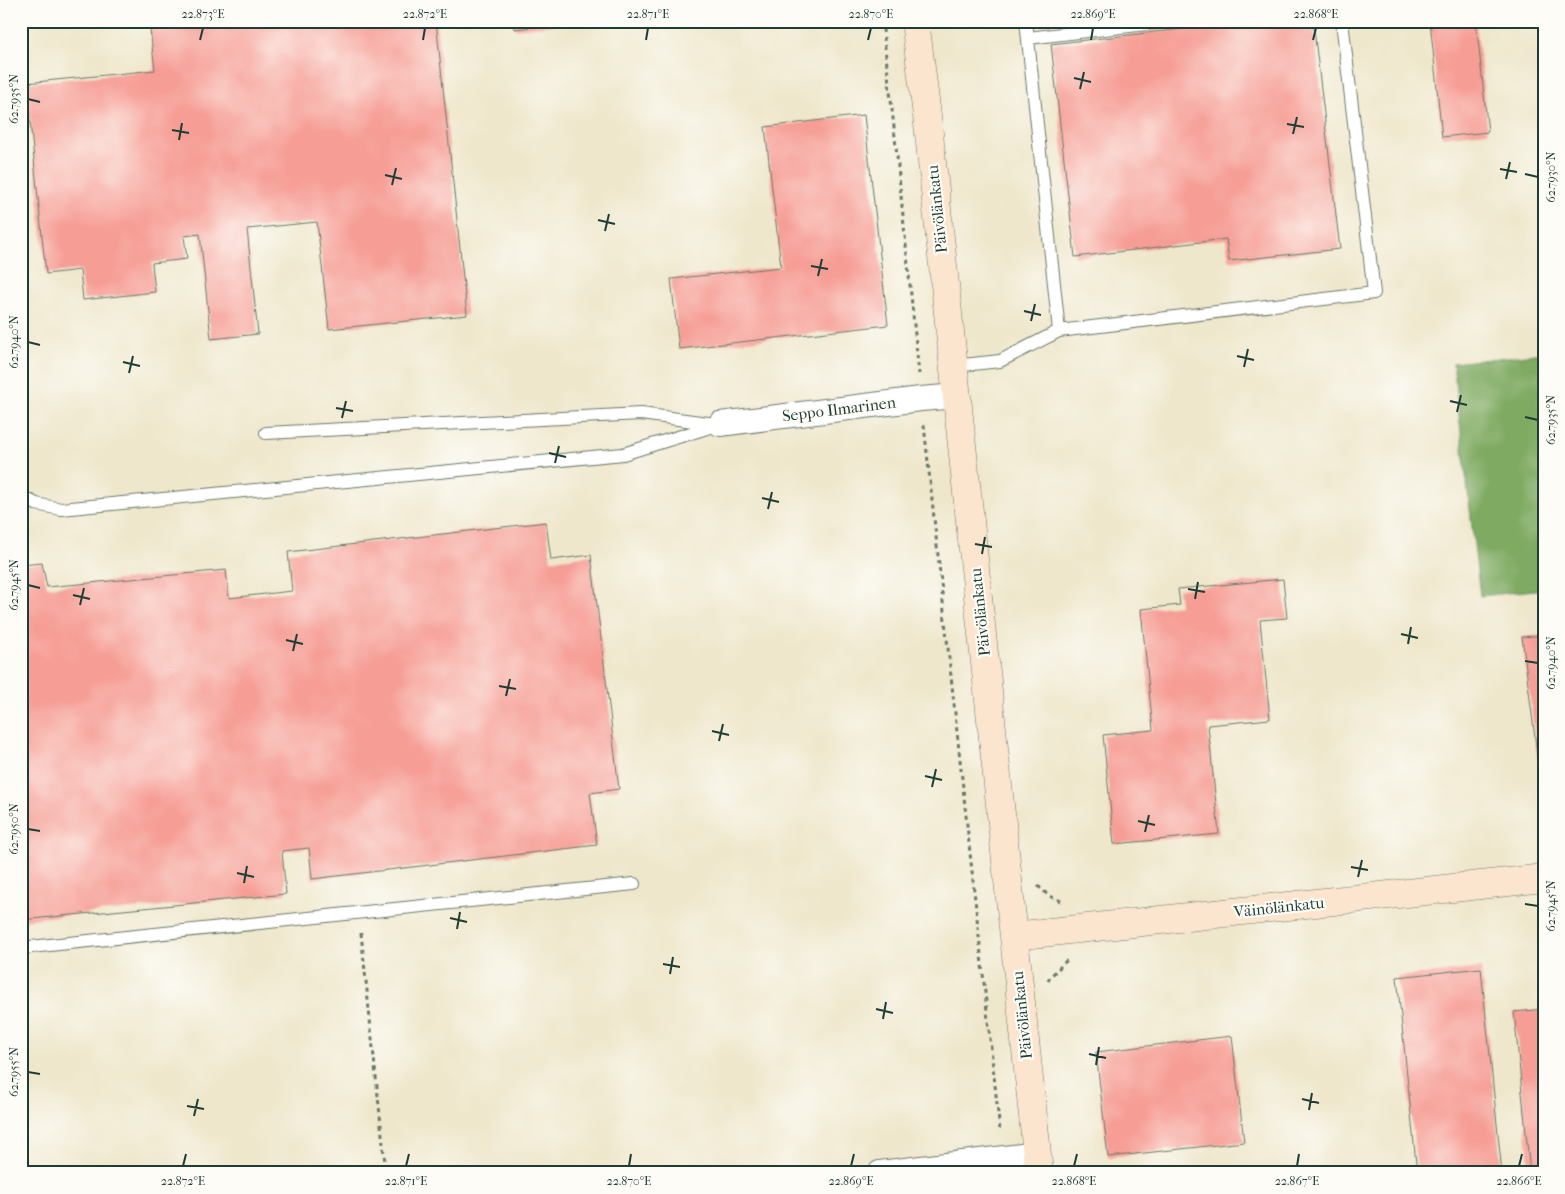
<svg xmlns="http://www.w3.org/2000/svg" width="1565" height="1194" viewBox="0 0 1565 1194" font-family="'IM FELL French Canon',serif">
  <style>
    .forest { fill: #7faa62; stroke: #4f744b }
    .building { fill: #f69e95 }
    .lines { fill: none; stroke-linecap: round; stroke-linejoin: round }
    .lane-casing { stroke: #687869; stroke-width: 14 }
    .street-casing { stroke: #687869; stroke-width: 26 }
    .secondary-casing { stroke: #687869; stroke-width: 29 }
    .path { stroke: #687869; stroke-width: 3; stroke-dasharray: 4 4; stroke-linecap: butt }
    .lane { stroke: #fff; stroke-width: 12 }
    .street { stroke: #fff; stroke-width: 24 }
    .secondary { stroke: #fbe5cf; stroke-width: 28 }
    .ticks { fill: none; stroke: #1f3d34; stroke-width: 2 }
    .labels { text-anchor: middle; dominant-baseline: central; stroke-width: 4.5; stroke-linejoin: round; paint-order: stroke }
    .street-label { font-size: 16px; fill: #1f3d34; stroke: #fdfcf7 }
    .neatline { fill: none; stroke: #1f3d34; stroke-width: 2 }
    .ticks-label { font-size: 12px; text-anchor: middle; fill: #1f3d34 }
  </style>
  <rect width="100%" height="100%" fill="#fdfcf7"/>
  <filter id="ink" filterUnits="userSpaceOnUse"><feTurbulence type="fractalNoise" baseFrequency=".02" numOctaves="2"/><feDisplacementMap in="SourceGraphic" scale="10" xChannelSelector="R" yChannelSelector="G"/><feConvolveMatrix kernelMatrix="1 2 1 2 8 2 1 2 1" color-interpolation-filters="sRGB"/></filter>
  <filter id="wash" filterUnits="userSpaceOnUse"><feTurbulence type="fractalNoise" baseFrequency=".0096" numOctaves="4" result="noise"/><feDisplacementMap in="SourceGraphic" scale="20" xChannelSelector="R" yChannelSelector="G"/><feGaussianBlur stdDeviation="1.12" result="paint"/><feColorMatrix in="noise" values="0 0 0 0 0 0 0 0 0 0 0 0 0 0 0 0 0 1.4 0 .05"/><feComposite in="paint" operator="in"/></filter>
  <g filter="url(#wash)">
    <rect width="100%" height="100%" fill="#efe7cc"/>
    <path class="forest" d="M 1544,353 L 1544,589 L 1480,596 L 1453,363 Z"/>
    <g id="blocks">
      <path class="building" d="M 149,21 L 436,21 L 467,315 L 329,329 L 317,222 L 247,229 L 258,334 L 211,339 L 200,234 L 184,236 L 187,259 L 152,263 L 155,292 L 83,300 L 80,270 L 46,274 L 26,83 L 155,70 Z
        M 514,21 L 572,21 L 572,23 L 515,29 Z
        M 1251,21 L 1313,21 L 1340,249 L 1229,261 L 1226,239 L 1075,257 L 1051,44 Z
        M 1430,21 L 1476,21 L 1488,132 L 1442,137 Z
        M 864,115 L 888,325 L 679,349 L 671,279 L 781,267 L 765,127 Z
        M 546,522 L 551,560 L 591,555 L 619,789 L 590,793 L 597,845 L 312,879 L 309,848 L 282,851 L 286,894 L 21,920 L 21,565 L 42,563 L 47,587 L 226,570 L 229,598 L 292,591 L 288,552 Z
        M 1283,579 L 1287,618 L 1260,620 L 1270,719 L 1208,725 L 1219,834 L 1114,844 L 1103,735 L 1153,730 L 1141,609 L 1180,605 L 1178,589 Z
        M 1544,635 L 1544,800 L 1543,800 L 1522,637 Z
        M 1481,968 L 1502,1173 L 1417,1173 L 1397,977 Z
        M 1544,1009 L 1544,1173 L 1530,1173 L 1514,1012 Z
        M 1232,1036 L 1244,1142 L 1108,1157 L 1096,1052 Z"/>
    </g>
  </g>
  <g filter="url(#ink)">
    <use href="#blocks" fill-opacity="0" stroke="#687869" stroke-width="1"/>
    <g class="lines">
      <g class="lane-casing">
        <path id="lane" d="M 1028,38 L 1172,21
          M 1059,331 L 1374,293 L 1342,21
          M 954,366 L 1000,361 L 1059,331 L 1026,21
          M 266,433 L 641,414 L 715,424
          M 21,496 L 36,504 L 61,509 L 623,454 L 720,424
          M 21,948 L 634,884"/>
      </g>
      <g class="street-casing">
        <path id="street" d="M 720,424 L 921,399 L 957,396
          M 880,1173 L 1037,1154"/>
      </g>
      <g class="secondary-casing">
        <path id="secondary" d="M 915,21 L 928,124 L 1039,1173
          M 1014,936 L 1544,878"/>
      </g>
      <path class="path" d="M 882,21 L 894,127 L 919,374
        M 924,425 L 1000,1132
        M 1038,886 L 1049,896 L 1061,901
        M 361,933 L 386,1173
        M 1048,981 L 1050,977 L 1067,960"/>
      <use href="#lane" class="lane"/>
      <use href="#street" class="street"/>
      <use href="#secondary" class="secondary"/>
    </g>
  </g>
  <path class="ticks" d="M 200,40 L 203,28M 423,40 L 425,28M 646,40 L 648,28M 868,40 L 871,28M 1091,40 L 1093,28M 1313,40 L 1316,28M 1074,78 L 1091,82M 1080,89 L 1084,72M 28,99 L 40,102M 1287,124 L 1304,127M 172,130 L 189,133M 1293,134 L 1297,117M 179,140 L 182,123M 1500,169 L 1517,172M 1525,174 L 1538,177M 385,175 L 402,179M 1506,179 L 1510,162M 392,185 L 396,168M 598,220 L 615,224M 605,231 L 609,214M 811,266 L 828,269M 818,276 L 822,259M 1024,311 L 1041,315M 1031,321 L 1035,304M 28,342 L 40,345M 1237,356 L 1254,360M 123,362 L 140,366M 1244,367 L 1248,349M 129,373 L 133,356M 1450,401 L 1467,405M 336,408 L 353,411M 1457,412 L 1461,395M 1525,417 L 1538,420M 342,418 L 346,401M 549,453 L 566,457M 555,463 L 559,446M 762,498 L 779,502M 768,509 L 772,492M 975,544 L 992,547M 982,554 L 985,537M 28,585 L 40,588M 1188,589 L 1205,592M 73,595 L 90,599M 1195,599 L 1198,582M 80,605 L 84,588M 1401,634 L 1418,638M 286,640 L 303,644M 1408,644 L 1411,627M 293,651 L 297,634M 1525,661 L 1538,663M 499,686 L 516,689M 506,696 L 510,679M 712,731 L 729,735M 719,741 L 723,724M 925,776 L 942,780M 932,787 L 936,769M 1138,821 L 1155,825M 28,829 L 40,831M 1145,832 L 1149,815M 1351,867 L 1368,870M 237,873 L 254,877M 1358,877 L 1362,860M 244,883 L 247,866M 1525,904 L 1538,906M 450,918 L 467,922M 457,929 L 460,912M 663,964 L 680,967M 670,974 L 673,957M 876,1009 L 893,1013M 883,1019 L 886,1002M 1089,1054 L 1106,1058M 1096,1065 L 1099,1047M 28,1072 L 40,1074M 1302,1099 L 1319,1103M 187,1106 L 204,1109M 1309,1110 L 1312,1093M 194,1116 L 198,1099M 183,1166 L 186,1154M 406,1166 L 409,1154M 629,1166 L 631,1154M 851,1166 L 854,1154M 1074,1166 L 1077,1154M 1297,1166 L 1299,1154M 1519,1166 L 1522,1154"/>
  <g class="labels">
    <g class="street-label">
      <text transform="translate(937 209) rotate(-96)">Päivölänkatu</text>
      <text transform="translate(839 409) rotate(-7)">Seppo Ilmarinen</text>
      <text transform="translate(980 612) rotate(-96)">Päivölänkatu</text>
      <text transform="translate(1279 907) rotate(-6)">Väinölänkatu</text>
      <text transform="translate(1022 1015) rotate(-96)">Päivölänkatu</text>
    </g>
  </g>
  <rect width="1565" height="1194" fill="none" stroke="#fdfcf7" stroke-width="55"/>
  <rect x="28" y="28" width="1510" height="1138" class="neatline"/>
  <g class="ticks-label">
    <text x="203" y="18">22.873°E</text>
    <text x="425" y="18">22.872°E</text>
    <text x="648" y="18">22.871°E</text>
    <text x="871" y="18">22.870°E</text>
    <text x="1093" y="18">22.869°E</text>
    <text x="1316" y="18">22.868°E</text>
    <text transform="translate(14 99) rotate(-90)" y="4">62.7935°N</text>
    <text transform="translate(1551 177) rotate(-90)" y="4">62.7930°N</text>
    <text transform="translate(14 342) rotate(-90)" y="4">62.7940°N</text>
    <text transform="translate(1551 420) rotate(-90)" y="4">62.7935°N</text>
    <text transform="translate(14 585) rotate(-90)" y="4">62.7945°N</text>
    <text transform="translate(1551 663) rotate(-90)" y="4">62.7940°N</text>
    <text transform="translate(14 829) rotate(-90)" y="4">62.7950°N</text>
    <text transform="translate(1551 906) rotate(-90)" y="4">62.7945°N</text>
    <text transform="translate(14 1072) rotate(-90)" y="4">62.7955°N</text>
    <text x="183" y="1185">22.872°E</text>
    <text x="406" y="1185">22.871°E</text>
    <text x="629" y="1185">22.870°E</text>
    <text x="851" y="1185">22.869°E</text>
    <text x="1074" y="1185">22.868°E</text>
    <text x="1297" y="1185">22.867°E</text>
    <text x="1519" y="1185">22.866°E</text>
  </g>
</svg>
